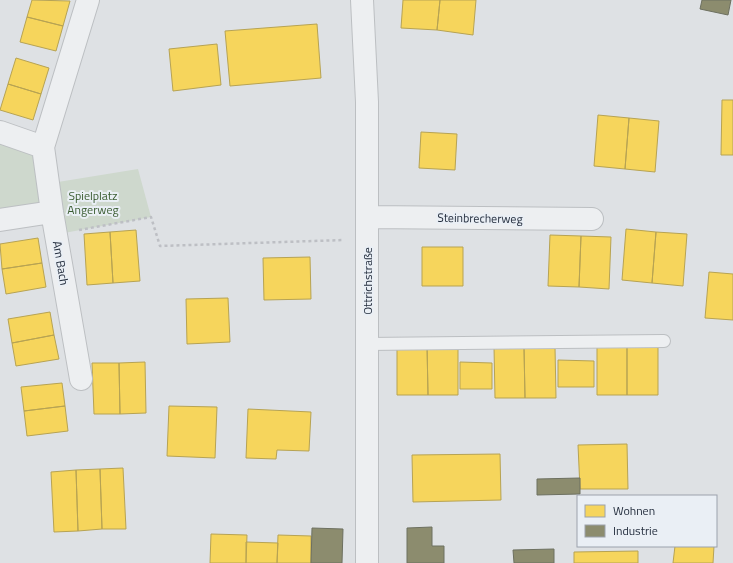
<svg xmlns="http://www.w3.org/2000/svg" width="733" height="563" viewBox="0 0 733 563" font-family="'Titillium Web',sans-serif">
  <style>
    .green { fill: #ced8cd }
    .homes { fill: #f6d55c; stroke: #b7a353 }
    .industry { fill: #8c8c6e; stroke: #6d7060 }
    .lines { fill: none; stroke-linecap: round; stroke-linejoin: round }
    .service-casing { stroke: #bcbfc2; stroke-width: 14 }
    .minor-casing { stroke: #bcbfc2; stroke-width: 24 }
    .path { stroke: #bdbfc4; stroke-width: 2.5; stroke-dasharray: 3 3; stroke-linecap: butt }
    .service { stroke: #edeff1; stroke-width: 12 }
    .minor { stroke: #edeff1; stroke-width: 22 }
    .labels { text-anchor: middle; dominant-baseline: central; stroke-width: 4; stroke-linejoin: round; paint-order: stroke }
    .park-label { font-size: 12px; fill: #395b30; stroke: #eaeff5 }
    .street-label { font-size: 12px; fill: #242e3e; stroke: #eaeff5 }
  </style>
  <rect width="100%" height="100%" fill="#dee1e4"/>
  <path class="green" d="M 0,137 L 39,150 L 48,209 L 0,217 Z
    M 138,169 L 151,217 L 64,233 L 58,182 Z"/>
  <path class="homes" d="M 32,0 L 70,1 L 63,26 L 27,17 Z
    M 403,0 L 440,0 L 437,30 L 401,28 Z
    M 440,0 L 476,0 L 473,35 L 437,30 Z
    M 27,17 L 63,26 L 56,51 L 20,42 Z
    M 317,24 L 321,78 L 230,86 L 225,31 Z
    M 217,44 L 221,85 L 173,91 L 169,49 Z
    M 16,58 L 49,68 L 41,94 L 8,84 Z
    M 8,84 L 41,94 L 33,120 L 0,110 Z
    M 722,100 L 733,100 L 733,155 L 721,155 Z
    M 598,115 L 629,118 L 625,169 L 594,166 Z
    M 629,118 L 659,121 L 655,172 L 625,169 Z
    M 421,132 L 457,134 L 455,170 L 419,168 Z
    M 626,229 L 656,232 L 652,283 L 622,280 Z
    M 136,230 L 140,281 L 113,283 L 110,232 Z
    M 110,232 L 113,283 L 87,285 L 84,234 Z
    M 656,232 L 687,234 L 683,286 L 652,283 Z
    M 550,235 L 581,236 L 579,287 L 548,286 Z
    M 581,236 L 611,237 L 609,289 L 579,287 Z
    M 38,238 L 42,263 L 2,269 L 0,244 Z
    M 422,247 L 463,247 L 463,286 L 422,286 Z
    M 310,257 L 311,299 L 264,300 L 263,258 Z
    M 42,263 L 46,287 L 6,294 L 2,269 Z
    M 709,272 L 733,274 L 733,320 L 705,318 Z
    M 228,298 L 230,342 L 187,344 L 186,299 Z
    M 50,312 L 54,335 L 12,343 L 8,319 Z
    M 54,335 L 59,359 L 16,366 L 12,343 Z
    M 397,344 L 427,344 L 428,395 L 397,395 Z
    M 427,344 L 458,344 L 458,395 L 428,395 Z
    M 597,344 L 627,344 L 627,395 L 597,395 Z
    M 627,344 L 658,344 L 658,395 L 627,395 Z
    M 494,347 L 524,347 L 525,398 L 495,398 Z
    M 524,347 L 555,347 L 556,398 L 525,398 Z
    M 558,360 L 594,361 L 594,387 L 558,387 Z
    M 145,362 L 146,413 L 120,414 L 119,363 Z
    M 460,362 L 492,363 L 492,389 L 460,389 Z
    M 92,363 L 119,363 L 120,414 L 94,414 Z
    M 62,383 L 65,406 L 24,411 L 21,387 Z
    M 65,406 L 68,431 L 27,436 L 24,411 Z
    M 169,406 L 217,407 L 215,458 L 167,456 Z
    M 248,409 L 311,412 L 309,451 L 277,450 L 276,459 L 246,458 Z
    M 627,444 L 628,489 L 580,489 L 578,445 Z
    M 500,454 L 501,500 L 413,502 L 412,455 Z
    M 123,468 L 126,529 L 102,529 L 100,469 Z
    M 100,469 L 102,529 L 78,531 L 76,470 Z
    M 76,470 L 78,531 L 54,532 L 51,472 Z
    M 211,534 L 247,535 L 246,563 L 210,563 Z
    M 278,535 L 311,536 L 311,563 L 277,563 Z
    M 246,542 L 278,543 L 277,563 L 246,563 Z
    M 675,546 L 714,546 L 713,563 L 673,563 Z
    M 638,551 L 638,563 L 574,563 L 574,552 Z"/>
  <path class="industry" d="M 702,0 L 731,0 L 728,15 L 700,9 Z
    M 580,478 L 580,494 L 537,495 L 537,479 Z
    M 432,527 L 432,546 L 444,546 L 444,563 L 407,563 L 407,528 Z
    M 312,528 L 343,529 L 342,563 L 311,563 Z
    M 554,549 L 554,563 L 514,563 L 513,550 Z"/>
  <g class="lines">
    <g class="service-casing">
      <path id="service" d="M 367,344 L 664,341"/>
    </g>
    <g class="minor-casing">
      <path id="minor" d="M 362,0 L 367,102 L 367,563
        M 0,132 L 43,147
        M 367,217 L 592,219
        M 0,220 L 52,212
        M 81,379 L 52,212 L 43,147 L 88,0"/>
    </g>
    <path class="path" d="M 79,230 L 151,217 L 160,246 L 344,240"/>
    <use href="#service" class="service"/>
    <use href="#minor" class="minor"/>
  </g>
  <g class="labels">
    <g class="park-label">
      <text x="93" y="195">Spielplatz<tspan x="93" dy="14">Angerweg</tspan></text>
    </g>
    <g class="street-label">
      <text transform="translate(480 218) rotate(1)">Steinbrecherweg</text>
      <text transform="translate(61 263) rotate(80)">Am Bach</text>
      <text transform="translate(367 281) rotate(-90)">Ottrichstraße</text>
    </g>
  </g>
  <rect x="577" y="495" width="140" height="52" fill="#eaeff5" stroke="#9ba2ac"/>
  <rect x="585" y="505" width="20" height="12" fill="#f6d55c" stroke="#9ba2ac"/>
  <text x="613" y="515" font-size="12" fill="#242e3e">Wohnen</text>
  <rect x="585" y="525" width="20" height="12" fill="#8c8c6e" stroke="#9ba2ac"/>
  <text x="613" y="535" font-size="12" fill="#242e3e">Industrie</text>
</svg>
